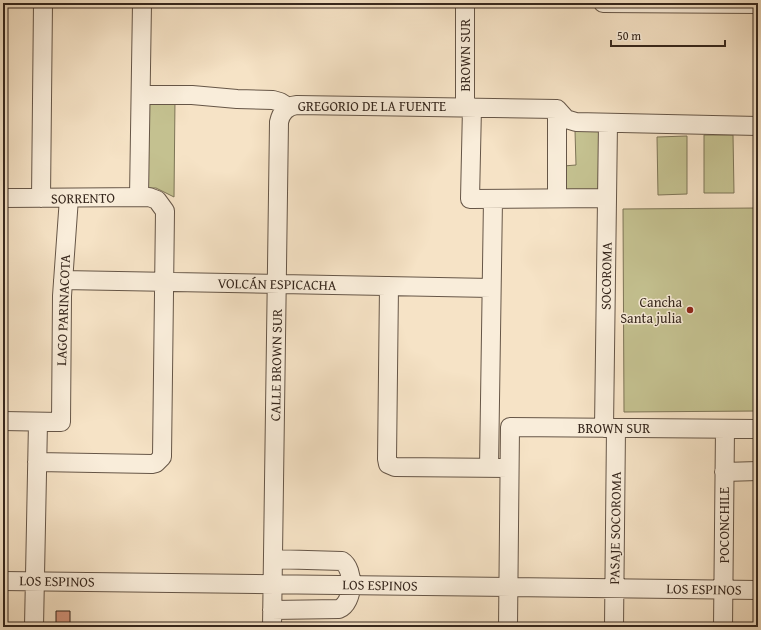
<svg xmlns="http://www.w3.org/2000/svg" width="761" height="630" viewBox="0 0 761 630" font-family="'Gentium Book Plus',serif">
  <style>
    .green { fill: #c4c190; stroke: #7d7456 }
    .building { fill: #d4957c; stroke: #36271d }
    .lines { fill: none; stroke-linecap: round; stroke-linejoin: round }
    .minor-casing { stroke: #665647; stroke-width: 20 }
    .minor { stroke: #f9edda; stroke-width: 18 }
    .poi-dot { fill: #8f2418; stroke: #f9edda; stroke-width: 1.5 }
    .labels { text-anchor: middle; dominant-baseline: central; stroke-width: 3; stroke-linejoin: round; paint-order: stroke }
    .street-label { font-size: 14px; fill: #36271d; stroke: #f9edda }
    .poi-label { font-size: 14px; fill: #36271d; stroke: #f9edda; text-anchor: end }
  </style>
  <rect width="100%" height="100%" fill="#f6e3c6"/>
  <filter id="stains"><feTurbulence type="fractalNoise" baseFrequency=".005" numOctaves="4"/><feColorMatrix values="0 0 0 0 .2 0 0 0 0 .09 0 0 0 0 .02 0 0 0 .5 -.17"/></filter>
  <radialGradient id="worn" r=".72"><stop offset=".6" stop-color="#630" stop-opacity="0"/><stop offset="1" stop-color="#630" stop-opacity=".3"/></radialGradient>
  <path class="green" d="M 147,100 L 175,100 L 174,197 L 156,188 L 147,188 Z
    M 602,130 L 603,193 L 563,194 L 563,166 L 576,165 L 575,131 Z
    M 704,135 L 733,135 L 734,193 L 704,193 Z
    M 687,136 L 687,194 L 658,195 L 657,137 Z
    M 756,208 L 758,411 L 624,412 L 623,209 Z"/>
  <path class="building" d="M 56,611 L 70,611 L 70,624 L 56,624 Z"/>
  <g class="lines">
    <g class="minor-casing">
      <path id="minor" d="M 603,3 L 758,4
        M 141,95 L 192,95 L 237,99 L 273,100 L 280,102 L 288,107
        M 465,107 L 465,3
        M 472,107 L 470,199 L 607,198
        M 557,109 L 566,119 L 576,122 L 758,126
        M 557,109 L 557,198
        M 139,197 L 142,3
        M 3,198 C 52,198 100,197 149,197 L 157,200 L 165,211 L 162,457 L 156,463 L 152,464 L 37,462
        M 41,198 L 43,3
        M 63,280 L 491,288
        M 389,286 L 387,459 L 388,464 L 395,467 L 509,468
        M 3,421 L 61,422 L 62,296 L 69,198
        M 604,428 L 608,123
        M 489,468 L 493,199
        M 724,472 L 758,471
        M 3,581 L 758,590
        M 272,610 L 339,609 C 354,603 355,569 342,561 L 273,559
        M 34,627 L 38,422
        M 272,627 L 279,122 C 281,112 287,106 297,105 L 557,109
        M 508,627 L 510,427 L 758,429
        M 614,627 L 616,428
        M 723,627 L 725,429"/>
    </g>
    <use href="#minor" class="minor"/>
  </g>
  <circle class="poi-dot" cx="690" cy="310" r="4"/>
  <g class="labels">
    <g class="street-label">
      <text transform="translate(465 55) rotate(-90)">BROWN SUR</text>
      <text x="372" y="106">GREGORIO DE LA FUENTE</text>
      <text transform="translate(83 198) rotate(-1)">SORRENTO</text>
      <text transform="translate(606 276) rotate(-89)">SOCOROMA</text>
      <text transform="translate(277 284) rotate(1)">VOLCÁN ESPICACHA</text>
      <text transform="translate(63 310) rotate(-88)">LAGO PARINACOTA</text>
      <text transform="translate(276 365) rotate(-89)">CALLE BROWN SUR</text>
      <text x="614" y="428">BROWN SUR</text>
      <text transform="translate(724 525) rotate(-90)">POCONCHILE</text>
      <text transform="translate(615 528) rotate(-89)">PASAJE SOCOROMA</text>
      <text transform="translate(57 581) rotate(1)">LOS ESPINOS</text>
      <text transform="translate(380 585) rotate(1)">LOS ESPINOS</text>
      <text transform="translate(704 589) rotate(1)">LOS ESPINOS</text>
    </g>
    <g class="poi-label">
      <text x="682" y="302">Cancha<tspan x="682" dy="16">Santa julia</tspan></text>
    </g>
  </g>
  <rect width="761" height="630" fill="none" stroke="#f6e3c6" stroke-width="16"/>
  <rect x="4" y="4" width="753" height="622" fill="none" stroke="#36271d" stroke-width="2"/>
  <rect x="8" y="8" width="745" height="614" fill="none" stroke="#36271d"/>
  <path d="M611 40v6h114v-6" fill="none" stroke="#36271d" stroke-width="2"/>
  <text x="617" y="40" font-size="12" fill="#36271d" stroke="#f9edda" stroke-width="3" paint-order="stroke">50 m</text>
  <rect width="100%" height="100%" filter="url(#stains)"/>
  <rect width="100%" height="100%" fill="url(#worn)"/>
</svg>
